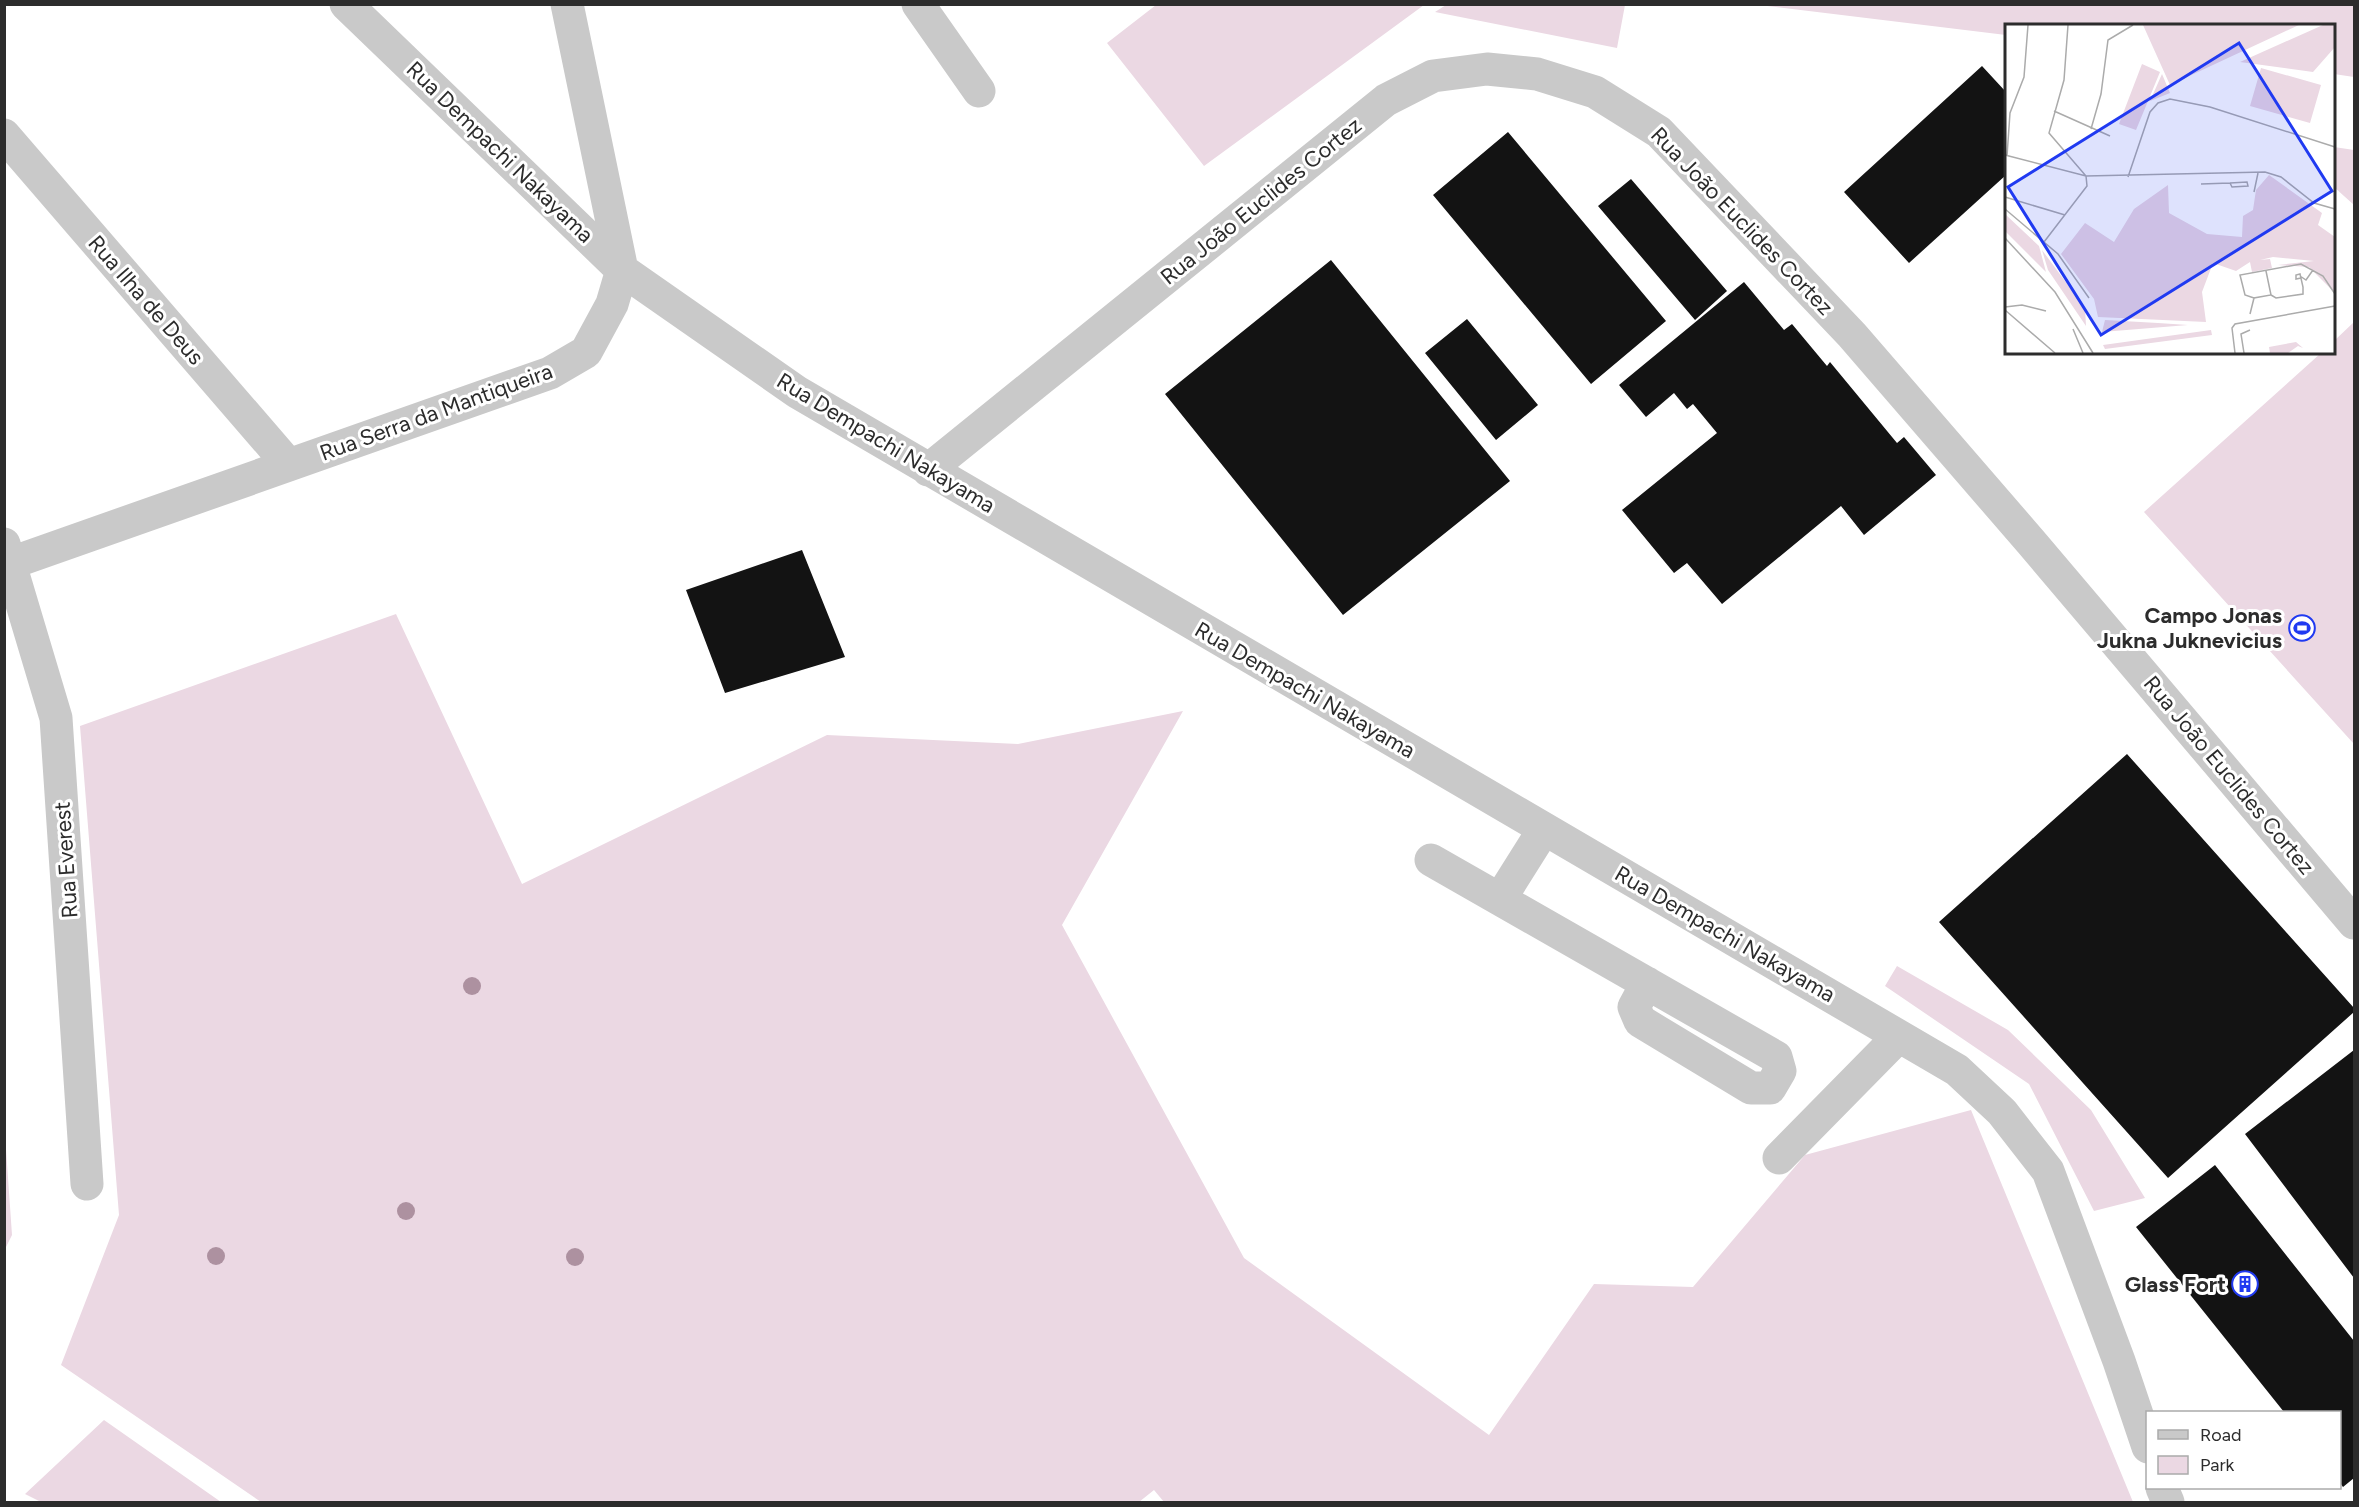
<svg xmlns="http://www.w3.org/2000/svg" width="2359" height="1507" viewBox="0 0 2359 1507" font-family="Figtree,sans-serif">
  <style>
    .green { fill: #ebd8e3 }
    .building { fill: #131313 }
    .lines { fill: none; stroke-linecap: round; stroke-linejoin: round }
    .minor { stroke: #c9c9c9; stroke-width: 33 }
    .tree { fill: #ad91a0 }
    .labels { text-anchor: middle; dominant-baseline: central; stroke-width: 6; stroke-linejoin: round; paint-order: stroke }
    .street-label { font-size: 22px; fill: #2c2c2c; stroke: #fff }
    .poi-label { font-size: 22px; font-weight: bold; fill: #2c2c2c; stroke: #fff; text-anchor: end }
    .inset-road { fill: none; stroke: #ababab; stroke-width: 1.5 }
    .view { fill: #203af1; fill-opacity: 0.15; stroke: #203af1; stroke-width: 3 }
    .inset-edge { fill: none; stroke: #2c2c2c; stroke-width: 3 }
  </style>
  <rect width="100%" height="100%" fill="#fff"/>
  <path class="green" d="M 1156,5 L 1156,4 L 1424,5 L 1204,166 L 1107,43 Z
    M 1446,5 L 1625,4 L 1625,5 L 1617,48 L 1435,12 Z
    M 1759,5 L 2354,5 L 2354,77 L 2334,74 L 2334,26 L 2006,26 L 2006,35 Z
    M 2334,147 L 2354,150 L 2354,205 L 2334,187 Z
    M 2354,322 L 2354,744 L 2144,512 L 2321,353 L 2334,352 L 2334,341 Z
    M 396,614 L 522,884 L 827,735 L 1018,744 L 1183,711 L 1062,925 L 1244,1258 L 1489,1435 L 1594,1284 L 1693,1287 L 1805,1155 L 1971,1110 L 2133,1502 L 1164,1502 L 1154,1490 L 1139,1502 L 261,1502 L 61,1365 L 119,1215 L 80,726 Z
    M 1897,966 L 2008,1030 L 2091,1110 L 2145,1198 L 2094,1211 L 2029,1084 L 1885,986 Z
    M 5,1135 L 12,1235 L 5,1249 L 4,1249 Z
    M 104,1420 L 221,1502 L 41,1502 L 25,1494 Z"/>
  <path class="building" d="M 1982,66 L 2006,92 L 2006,175 L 1909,263 L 1844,192 Z
    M 1508,132 L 1666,321 L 1591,384 L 1433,195 Z
    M 1631,179 L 1727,291 L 1695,320 L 1598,206 Z
    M 1331,260 L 1510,481 L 1343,615 L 1165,394 Z
    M 1744,282 L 1784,330 L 1792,324 L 1827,366 L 1830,362 L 1897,443 L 1904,437 L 1936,475 L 1864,535 L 1841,506 L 1722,604 L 1687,563 L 1674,573 L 1622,510 L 1717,433 L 1693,404 L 1687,409 L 1674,393 L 1646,417 L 1619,385 Z
    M 1467,319 L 1538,405 L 1496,440 L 1425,353 Z
    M 802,550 L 845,657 L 725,693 L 686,590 Z
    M 2127,754 L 2354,1008 L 2354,1012 L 2168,1178 L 1939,922 Z
    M 2354,1050 L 2354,1278 L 2245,1134 Z
    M 2215,1165 L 2354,1341 L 2354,1478 L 2343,1487 L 2340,1483 L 2340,1412 L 2284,1412 L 2136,1227 Z"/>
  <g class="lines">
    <path class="minor" d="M 346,4 L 622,270 L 797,392 L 1957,1070 L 2002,1112 L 2048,1171 L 2119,1361 L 2148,1447
      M 918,4 L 979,91
      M 4,135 L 288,464
      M 928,470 L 1386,100 L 1433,76 L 1487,69 L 1537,74 L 1595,92 L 1659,132 L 1852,335 L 2031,542 L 2354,923
      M 4,544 L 56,718 L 87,1184
      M 11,563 L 550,373 L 586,352 L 612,304 L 622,270 L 567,4
      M 1431,860 L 1776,1057 L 1780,1071 L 1770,1088 L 1751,1088 L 1640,1021 L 1634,1007 L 1647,983
      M 1500,899 L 1544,829
      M 1779,1158 L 1899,1036
      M 2162,1488 L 2168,1502"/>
  </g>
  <g class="tree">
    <circle cx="472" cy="986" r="9"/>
    <circle cx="406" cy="1211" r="9"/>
    <circle cx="216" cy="1256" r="9"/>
    <circle cx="575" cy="1257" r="9"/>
  </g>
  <defs>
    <g id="stadium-ring" transform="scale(1.35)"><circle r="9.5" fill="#fff" stroke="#203af1" stroke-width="1.5"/><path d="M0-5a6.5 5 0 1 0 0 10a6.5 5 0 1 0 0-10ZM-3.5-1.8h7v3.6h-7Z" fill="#203af1"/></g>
    <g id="building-ring" transform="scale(1.35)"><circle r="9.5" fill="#fff" stroke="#203af1" stroke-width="1.5"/><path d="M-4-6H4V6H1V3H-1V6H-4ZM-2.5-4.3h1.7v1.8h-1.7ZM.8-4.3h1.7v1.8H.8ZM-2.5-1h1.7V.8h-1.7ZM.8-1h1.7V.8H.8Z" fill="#203af1"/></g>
  </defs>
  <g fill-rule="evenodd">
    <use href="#stadium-ring" x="2302" y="628"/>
    <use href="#building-ring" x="2245" y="1284"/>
  </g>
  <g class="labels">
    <g class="street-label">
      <text transform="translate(500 152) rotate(44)">Rua Dempachi Nakayama</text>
      <text transform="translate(1261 201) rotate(-39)">Rua João Euclides Cortez</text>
      <text transform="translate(1742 221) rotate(46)">Rua João Euclides Cortez</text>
      <text transform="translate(146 300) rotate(49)">Rua Ilha de Deus</text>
      <text transform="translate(436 412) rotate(-20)">Rua Serra da Mantiqueira</text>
      <text transform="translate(886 443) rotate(31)">Rua Dempachi Nakayama</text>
      <text transform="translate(1305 690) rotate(30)">Rua Dempachi Nakayama</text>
      <text transform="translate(2229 775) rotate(50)">Rua João Euclides Cortez</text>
      <text transform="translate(66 860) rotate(-94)">Rua Everest</text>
      <text transform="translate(1725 934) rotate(30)">Rua Dempachi Nakayama</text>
    </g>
    <g class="poi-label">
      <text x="2282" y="615">Campo Jonas<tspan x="2282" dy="25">Jukna Juknevicius</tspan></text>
      <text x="2226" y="1284">Glass Fort</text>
    </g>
  </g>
  <g transform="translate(2005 24)">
    <rect width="330" height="330" fill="#fff"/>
    <path d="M 138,1 L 294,1 L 165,61 ZM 318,1 L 330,1 L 330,23 L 308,48 L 235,38 ZM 137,40 L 155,48 L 131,106 L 114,100 ZM 256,44 L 316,61 L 305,99 L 245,82 ZM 157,50 L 165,69 L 145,77 ZM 264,151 L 317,189 L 313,201 L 330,213 L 330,269 L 304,243 L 273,241 L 309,237 L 268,233 L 255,236 L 265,235 L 267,244 L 247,248 L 245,238 L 231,247 L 208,239 L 197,268 L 201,298 L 93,293 L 89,275 L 56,230 L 80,199 L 109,218 L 129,185 L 163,161 L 164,189 L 202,210 L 237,213 L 238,192 L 248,186 L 251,166 ZM 0,190 L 34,222 L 41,248 L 0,207 ZM 37,226 L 80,284 L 81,302 L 43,246 ZM 100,296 L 153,299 L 183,301 L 97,308 ZM 206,306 L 207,311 L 100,325 L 98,321 ZM 291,318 L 298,324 L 293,322 L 283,329 L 265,329 L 264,323 Z" fill="#ebd8e3"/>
    <path class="inset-road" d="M 49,87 L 105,112M 86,105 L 96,70 L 103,16 L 128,1M 0,131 L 81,152 L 260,148 L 276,153 L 309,179 L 330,185M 2,132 L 5,89 L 19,53 L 23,1M 123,153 L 145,88 L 153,79 L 165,75 L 205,83 L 330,123M 196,160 L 225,159 L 242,158 L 243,162 L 227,163 L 225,159M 249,168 L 253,149M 0,173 L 60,191M 0,185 L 53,230 L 84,274M 0,214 L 50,268 L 88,329M 39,218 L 82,162 L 81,152 L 44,109 L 59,56 L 63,1M 295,252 L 301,256 L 308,246M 266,271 L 271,274 L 298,270 L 298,263 L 295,250 L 291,251 L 291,255 L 296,254M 249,274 L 240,271 L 235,251 L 296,240 L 318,252 L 330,270M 0,283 L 17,281 L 41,287M 0,286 L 50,329M 245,290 L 249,274 L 266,271 L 261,247M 68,305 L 78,329M 230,329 L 227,304 L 230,300 L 330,282M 239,329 L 236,310 L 245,306"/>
    <path class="view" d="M 234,19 L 327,167 L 96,311 L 3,163 Z"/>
    <rect width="330" height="330" class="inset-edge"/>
  </g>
  <rect width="2359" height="1507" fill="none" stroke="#2c2c2c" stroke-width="12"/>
  <rect x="2146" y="1411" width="195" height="78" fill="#ffffff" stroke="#ababab" stroke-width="1.5"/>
  <rect x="2158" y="1430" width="30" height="9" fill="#c9c9c9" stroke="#ababab" stroke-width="1.5"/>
  <text x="2200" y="1441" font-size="18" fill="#2c2c2c">Road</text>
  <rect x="2158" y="1456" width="30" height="18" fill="#ebd8e3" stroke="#ababab" stroke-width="1.5"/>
  <text x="2200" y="1471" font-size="18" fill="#2c2c2c">Park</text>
</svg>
